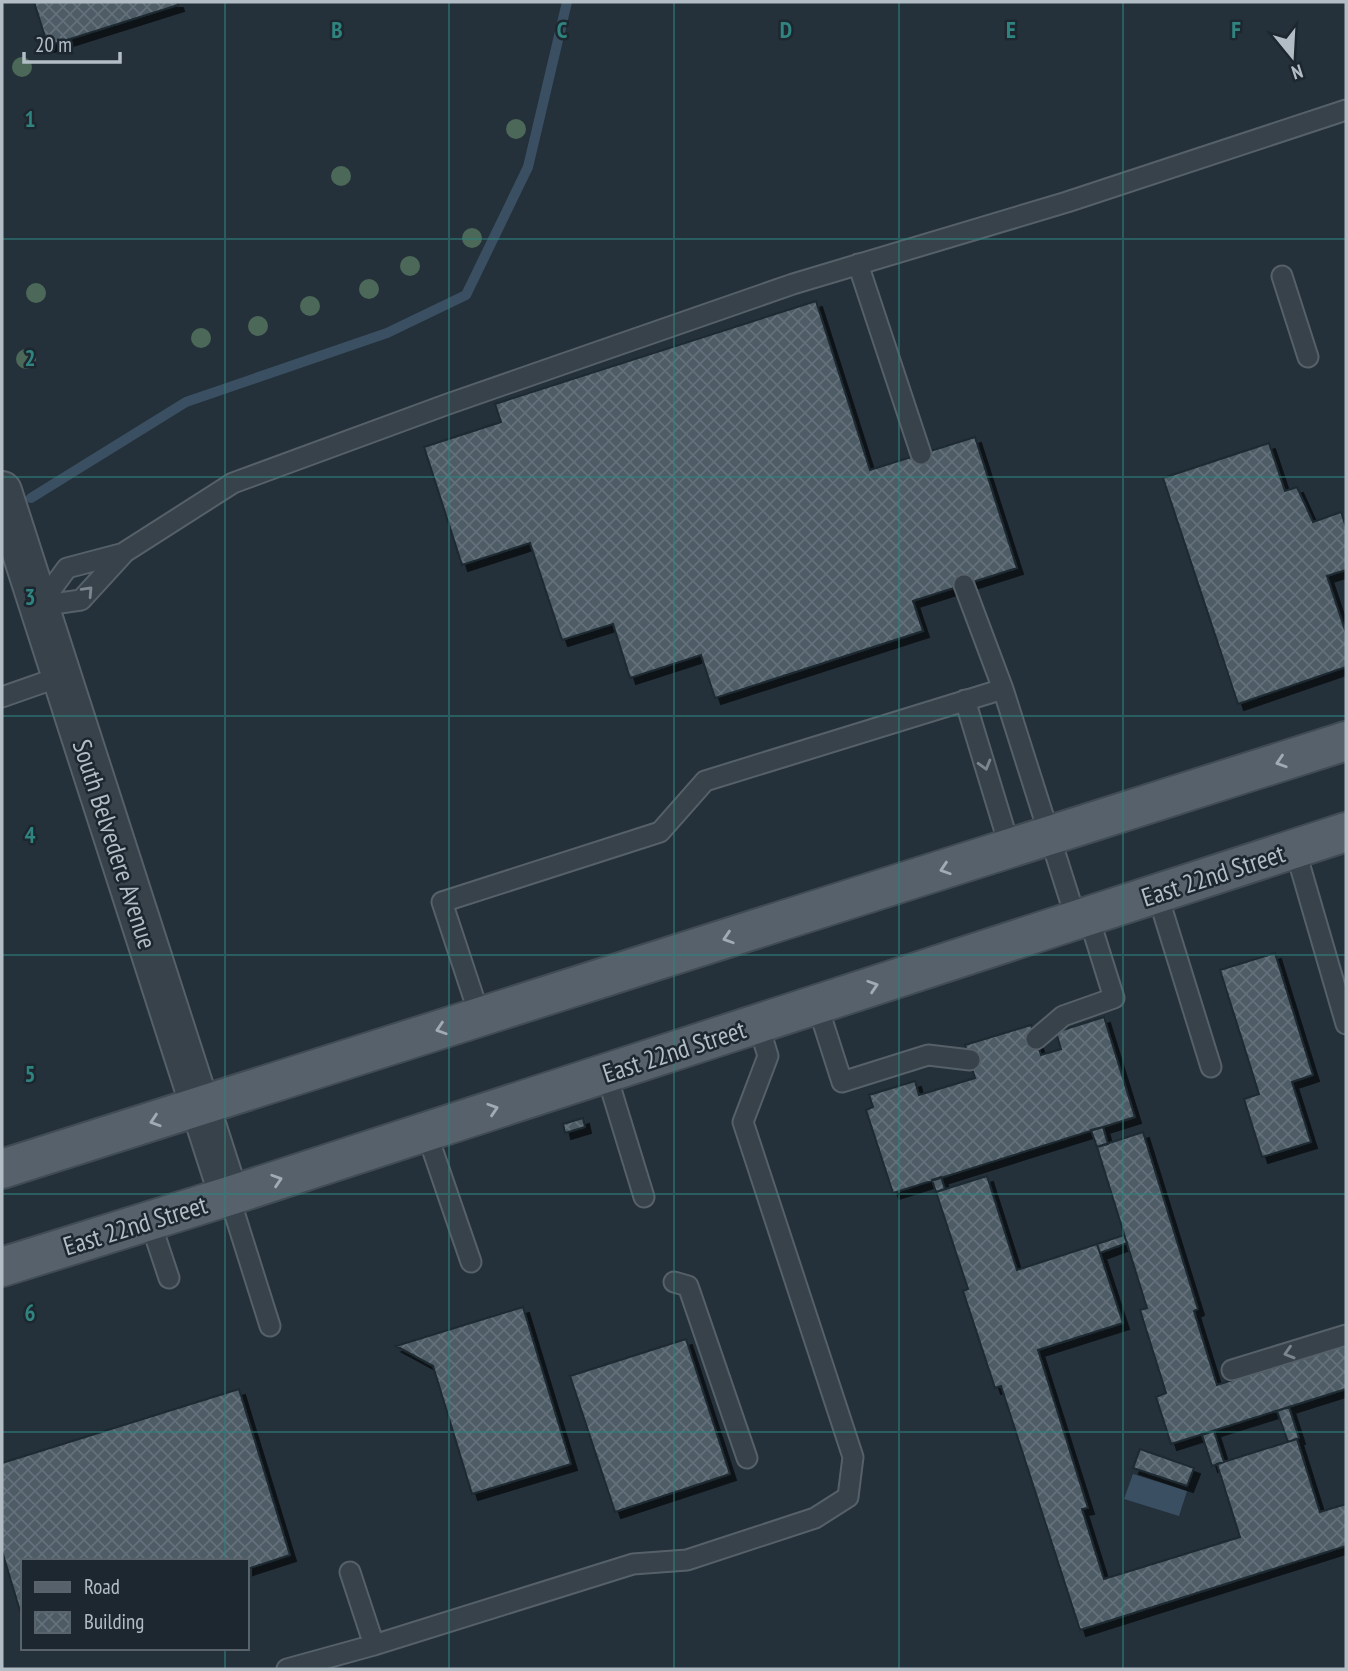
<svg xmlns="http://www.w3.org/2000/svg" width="1348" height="1671" viewBox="0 0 1348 1671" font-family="'PT Sans Narrow',sans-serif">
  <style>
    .water { fill: #3a5062 }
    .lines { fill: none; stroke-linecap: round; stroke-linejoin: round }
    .stream { stroke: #3a5062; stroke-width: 10 }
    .building { fill: url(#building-cross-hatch); stroke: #1f2931; stroke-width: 2; filter: url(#shadow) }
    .service-casing { stroke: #566068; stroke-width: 23 }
    .minor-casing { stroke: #566068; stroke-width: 42 }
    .primary-casing { stroke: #414b53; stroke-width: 42 }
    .service { stroke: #38424b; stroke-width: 19 }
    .minor { stroke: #38424b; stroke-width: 38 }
    .primary { stroke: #56616b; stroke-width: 38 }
    .tree { fill: #4c6858 }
    .oneway { stroke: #7c868f }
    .oneway2 { stroke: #a0abb4 }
    .grid { fill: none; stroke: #308480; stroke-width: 2; stroke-opacity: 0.55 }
    .labels { text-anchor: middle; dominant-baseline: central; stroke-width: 5; stroke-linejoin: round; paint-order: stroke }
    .street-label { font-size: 26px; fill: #b3bdc6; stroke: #1d272f }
    .grid-label { font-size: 23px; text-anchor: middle; font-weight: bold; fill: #308480; stroke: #1d272f; stroke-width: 5; stroke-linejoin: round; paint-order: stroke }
  </style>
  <defs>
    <pattern id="building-cross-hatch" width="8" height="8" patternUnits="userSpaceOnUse" patternTransform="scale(1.75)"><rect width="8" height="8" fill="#4d5b65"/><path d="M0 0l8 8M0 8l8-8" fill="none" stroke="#64717a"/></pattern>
    <filter id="shadow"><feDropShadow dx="6" dy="6" stdDeviation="0" flood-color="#0009"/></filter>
  </defs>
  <rect width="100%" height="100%" fill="#24303a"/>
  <path class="water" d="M 1133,1474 L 1187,1491 L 1179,1516 L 1124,1499 Z"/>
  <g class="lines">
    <path class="stream" d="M 31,498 L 186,402 L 387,333 L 466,295 L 528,167 L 567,2"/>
  </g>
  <path class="building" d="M 34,2 L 177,2 L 178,5 L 48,46 Z
    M 816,301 L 870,470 L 975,437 L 1017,568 L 913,601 L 923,631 L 715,698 L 701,655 L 630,678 L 613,624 L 562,640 L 530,543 L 462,565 L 424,447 L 501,422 L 495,404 Z
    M 1269,443 L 1285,491 L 1297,487 L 1313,522 L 1341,512 L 1346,527 L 1346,570 L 1327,576 L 1346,633 L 1346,667 L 1238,704 L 1163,478 Z
    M 1275,953 L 1313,1075 L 1292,1082 L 1311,1142 L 1262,1157 L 1244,1099 L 1259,1094 L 1220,970 Z
    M 1104,1017 L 1135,1117 L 893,1193 L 866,1110 L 873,1107 L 869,1095 L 915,1081 L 919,1095 L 975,1078 L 965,1045 L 1031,1025 L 1041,1055 L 1061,1049 L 1056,1032 Z
    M 583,1118 L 585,1127 L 565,1133 L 563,1124 Z
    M 1103,1127 L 1108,1144 L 1097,1147 L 1091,1130 Z
    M 1143,1132 L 1198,1309 L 1194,1311 L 1217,1385 L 1346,1344 L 1346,1389 L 1171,1444 L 1156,1397 L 1166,1393 L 1140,1310 L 1147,1308 L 1097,1147 Z
    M 987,1176 L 1017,1270 L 1097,1244 L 1123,1323 L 1038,1350 L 1088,1508 L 1082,1509 L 1104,1579 L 1240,1537 L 1217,1464 L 1297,1439 L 1320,1512 L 1346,1504 L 1346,1546 L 1080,1630 L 1001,1386 L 995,1388 L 963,1291 L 968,1289 L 936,1192 Z
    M 941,1177 L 945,1189 L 936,1192 L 932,1180 Z
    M 1124,1235 L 1127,1243 L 1100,1253 L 1097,1244 Z
    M 523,1307 L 571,1464 L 472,1494 L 433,1366 L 396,1346 Z
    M 686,1339 L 730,1474 L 615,1512 L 570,1376 Z
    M 239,1389 L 290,1555 L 247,1569 L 247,1561 L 23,1561 L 23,1621 L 2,1551 L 2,1463 Z
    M 1289,1407 L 1299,1438 L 1288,1442 L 1277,1411 Z
    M 1214,1431 L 1224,1462 L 1212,1466 L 1202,1435 Z
    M 1140,1449 L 1194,1468 L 1187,1486 L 1133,1468 Z"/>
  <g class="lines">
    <g class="service-casing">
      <path id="service" d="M 858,264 L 921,454
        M 1282,276 L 1308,357
        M 964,585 L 1003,689 L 1076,919
        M 39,606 L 81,600 L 125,552 L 233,483 L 448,404 L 793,284 L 1067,202 L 1346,110
        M 39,606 L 67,568 L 124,553
        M 2,697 L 62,676
        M 965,700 L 1010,848
        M 1295,849 L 1346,1024
        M 1157,893 L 1211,1067
        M 817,1004 L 842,1082 L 928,1055 L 970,1060
        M 480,1017 L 442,902 L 660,832 L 705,781 L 1003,689
        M 1036,1039 L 1063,1016 L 1114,998 L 1088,915
        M 606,1073 L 644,1197
        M 426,1131 L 471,1262
        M 229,1196 L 270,1326
        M 150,1221 L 169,1278
        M 674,1282 L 688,1286 L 747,1458
        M 1232,1370 L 1346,1335
        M 374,1645 L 633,1564 L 687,1560 L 815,1518 L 848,1497 L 853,1457 L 743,1122 L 768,1056 L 758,1023
        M 287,1669 L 374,1645 L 350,1572"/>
    </g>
    <g class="minor-casing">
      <path id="minor" d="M 2,491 L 229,1196"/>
    </g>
    <g class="primary-casing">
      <path id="primary" d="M 2,1169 L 1346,741
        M 2,1267 L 229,1196 L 1346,832"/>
    </g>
    <use href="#service" class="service"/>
    <use href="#minor" class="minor"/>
    <use href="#primary" class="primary"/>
  </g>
  <g class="tree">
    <circle cx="22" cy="67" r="10"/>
    <circle cx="516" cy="129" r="10"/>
    <circle cx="341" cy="176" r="10"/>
    <circle cx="472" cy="238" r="10"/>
    <circle cx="410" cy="266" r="10"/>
    <circle cx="369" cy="289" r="10"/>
    <circle cx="36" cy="293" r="10"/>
    <circle cx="310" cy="306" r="10"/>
    <circle cx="258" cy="326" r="10"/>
    <circle cx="201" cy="338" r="10"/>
    <circle cx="26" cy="359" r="10"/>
  </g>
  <defs><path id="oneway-chevron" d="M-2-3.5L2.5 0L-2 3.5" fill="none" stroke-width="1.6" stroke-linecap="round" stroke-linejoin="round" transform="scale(1.75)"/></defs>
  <g class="oneway">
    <use href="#oneway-chevron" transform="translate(88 591) rotate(-47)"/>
    <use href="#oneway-chevron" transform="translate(985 765) rotate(74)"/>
    <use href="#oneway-chevron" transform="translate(1289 1353) rotate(163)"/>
  </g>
  <g class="oneway2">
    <use href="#oneway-chevron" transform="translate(1281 762) rotate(162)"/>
    <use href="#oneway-chevron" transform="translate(945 869) rotate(162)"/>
    <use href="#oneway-chevron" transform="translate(728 938) rotate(162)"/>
    <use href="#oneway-chevron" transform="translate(873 986) rotate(-18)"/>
    <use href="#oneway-chevron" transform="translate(441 1029) rotate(162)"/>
    <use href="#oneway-chevron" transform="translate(493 1109) rotate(-18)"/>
    <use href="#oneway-chevron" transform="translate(155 1121) rotate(162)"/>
    <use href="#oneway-chevron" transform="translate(277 1180) rotate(-18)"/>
  </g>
  <path class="grid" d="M 225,2 L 225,1561M 449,2 L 449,1669M 674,2 L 674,1669M 899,2 L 899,1669M 1123,2 L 1123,1669M 2,239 L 1346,239M 2,477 L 1346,477M 2,716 L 1346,716M 2,955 L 1346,955M 2,1194 L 1346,1194M 2,1432 L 1346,1432M 225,1648 L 225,1669"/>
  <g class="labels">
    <g class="street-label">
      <text transform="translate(115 844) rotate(72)">South Belvedere Avenue</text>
      <text transform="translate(1213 875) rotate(-18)">East 22nd Street</text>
      <text transform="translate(674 1051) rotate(-18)">East 22nd Street</text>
      <text transform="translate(135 1225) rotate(-17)">East 22nd Street</text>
    </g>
  </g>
  <g class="grid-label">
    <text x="337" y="38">B</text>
    <text x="562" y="38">C</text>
    <text x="786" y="38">D</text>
    <text x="1011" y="38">E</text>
    <text x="1236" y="38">F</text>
    <text x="30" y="127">1</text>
    <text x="30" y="366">2</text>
    <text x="30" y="605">3</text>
    <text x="30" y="843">4</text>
    <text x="30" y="1082">5</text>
    <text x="30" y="1321">6</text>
  </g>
  <rect width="1348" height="1671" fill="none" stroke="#b3bdc6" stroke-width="7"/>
  <rect x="21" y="1559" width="228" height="91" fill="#1d272f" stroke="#59636b" stroke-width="2"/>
  <rect x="35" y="1582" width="35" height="10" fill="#56616b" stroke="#59636b" stroke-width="2"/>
  <text x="84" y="1594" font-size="21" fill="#b3bdc6">Road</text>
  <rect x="35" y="1612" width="35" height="21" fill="url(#building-cross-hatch)" stroke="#59636b" stroke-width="2"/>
  <text x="84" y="1629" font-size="21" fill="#b3bdc6">Building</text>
  <g transform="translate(1292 56) rotate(162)" stroke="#1d272f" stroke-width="5" paint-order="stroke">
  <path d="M0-5L12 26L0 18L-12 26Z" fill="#b3bdc6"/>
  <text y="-10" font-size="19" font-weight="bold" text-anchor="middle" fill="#b3bdc6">N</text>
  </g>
  <path d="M24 52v10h96v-10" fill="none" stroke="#b3bdc6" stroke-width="3.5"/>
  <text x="35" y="52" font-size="21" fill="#b3bdc6" stroke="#1d272f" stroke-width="5" paint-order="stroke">20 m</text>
</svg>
